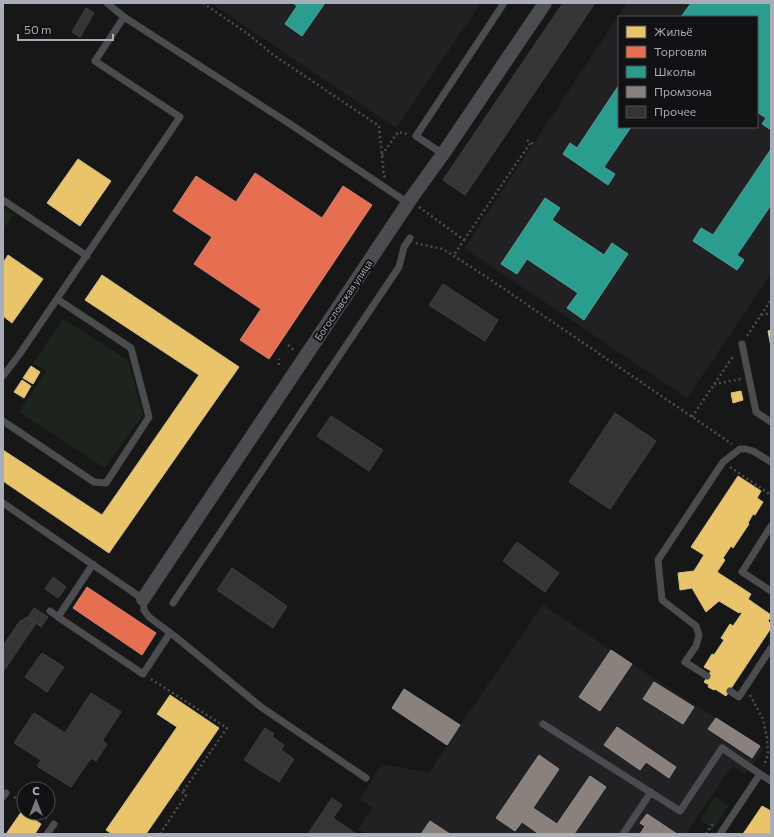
<svg xmlns="http://www.w3.org/2000/svg" width="774" height="837" viewBox="0 0 774 837" font-family="Commissioner,sans-serif">
  <style>
    .built { fill: #212123; fill-rule: evenodd }
    .green { fill: #1d241e }
    .homes { fill: #e9c46a; stroke: #d6bd81 }
    .shops { fill: #e76f51; stroke: #d48270 }
    .schools { fill: #2a9d8f; stroke: #50a29b }
    .industry { fill: #8a817c; stroke: #938e8e }
    .building { fill: #353536; stroke: #3f4043 }
    .lines { fill: none; stroke-linecap: round; stroke-linejoin: round }
    .path { stroke: #4d4e52; stroke-width: 2.5; stroke-dasharray: 2 3; stroke-linecap: butt }
    .service { stroke: #4b4c50; stroke-width: 7 }
    .minor { stroke: #4b4c50; stroke-width: 14 }
    .labels { text-anchor: middle; dominant-baseline: central; stroke-width: 4; stroke-linejoin: round; paint-order: stroke }
    .street-label { font-size: 10px; fill: #a8adb8; stroke: #111113 }
  </style>
  <rect width="100%" height="100%" fill="#171717"/>
  <path class="built" d="M 211,3 L 481,3 L 396,128 Z
    M 627,3 L 771,3 L 771,274 L 687,398 L 464,248 ZM 619,17 L 757,17 L 757,127 L 619,127 Z
    M 543,605 L 632,664 L 764,749 L 745,774 L 732,766 L 686,834 L 366,834 L 358,829 L 373,808 L 359,800 L 382,764 L 429,773 L 460,725 Z"/>
  <path class="green" d="M 3,207 L 14,215 L 3,230 Z
    M 63,319 L 128,360 L 143,415 L 105,468 L 19,412 L 46,371 L 33,363 Z
    M 715,797 L 729,806 L 713,829 L 700,820 Z"/>
  <path class="homes" d="M 78,159 L 111,181 L 80,226 L 47,203 Z
    M 8,255 L 43,279 L 12,323 L 3,316 L 3,263 Z
    M 102,275 L 239,367 L 109,553 L 3,481 L 3,450 L 102,515 L 199,375 L 85,300 Z
    M 771,330 L 771,347 L 768,331 Z
    M 31,366 L 40,372 L 33,384 L 23,378 Z
    M 22,380 L 31,386 L 24,398 L 14,392 Z
    M 741,391 L 743,400 L 733,403 L 731,393 Z
    M 738,476 L 761,491 L 757,498 L 763,502 L 755,515 L 753,514 L 748,523 L 749,524 L 733,548 L 731,546 L 723,558 L 725,560 L 717,572 L 751,594 L 748,599 L 771,615 L 771,616 L 768,621 L 771,624 L 771,628 L 726,696 L 715,689 L 714,690 L 708,687 L 709,685 L 704,682 L 711,671 L 704,667 L 712,654 L 714,655 L 724,640 L 721,638 L 730,624 L 733,626 L 742,613 L 740,612 L 739,613 L 719,601 L 706,612 L 692,588 L 680,590 L 678,573 L 694,571 L 704,555 L 691,547 Z
    M 170,695 L 219,728 L 146,834 L 112,834 L 106,830 L 177,727 L 157,714 Z
    M 762,806 L 771,811 L 771,834 L 743,834 Z
    M 22,811 L 41,824 L 35,834 L 6,834 Z"/>
  <path class="shops" d="M 255,173 L 322,218 L 343,186 L 372,205 L 269,359 L 240,340 L 261,309 L 194,264 L 212,237 L 173,211 L 196,176 L 236,202 Z
    M 87,587 L 156,633 L 142,655 L 73,608 Z"/>
  <path class="schools" d="M 293,3 L 325,3 L 302,36 L 285,24 L 297,6 Z
    M 691,3 L 771,3 L 771,130 L 762,124 L 766,118 L 757,112 L 757,17 L 681,17 Z
    M 619,85 L 619,127 L 631,127 L 604,167 L 615,174 L 608,185 L 563,154 L 570,143 L 577,148 Z
    M 771,149 L 771,205 L 737,255 L 744,260 L 737,270 L 693,241 L 701,228 L 713,235 Z
    M 545,198 L 560,208 L 552,220 L 604,255 L 612,243 L 628,254 L 584,320 L 567,308 L 578,293 L 527,259 L 517,274 L 501,264 Z"/>
  <path class="industry" d="M 611,650 L 632,664 L 600,711 L 579,697 Z
    M 654,682 L 694,707 L 683,724 L 643,699 Z
    M 404,689 L 460,725 L 447,745 L 392,708 Z
    M 716,718 L 760,746 L 752,758 L 708,729 Z
    M 617,727 L 676,767 L 669,778 L 646,762 L 640,770 L 604,745 Z
    M 539,755 L 559,769 L 533,808 L 557,824 L 590,776 L 606,787 L 574,834 L 539,834 L 522,822 L 515,831 L 496,818 Z
    M 647,814 L 677,834 L 640,834 L 645,826 L 640,823 Z
    M 430,821 L 450,834 L 421,834 Z"/>
  <path class="building" d="M 563,3 L 595,3 L 465,195 L 443,180 Z
    M 86,8 L 94,13 L 80,37 L 72,32 Z
    M 443,284 L 498,320 L 485,341 L 429,305 Z
    M 615,413 L 656,441 L 610,509 L 569,482 Z
    M 331,416 L 383,450 L 369,471 L 317,436 Z
    M 517,542 L 559,573 L 545,592 L 503,561 Z
    M 232,568 L 287,606 L 273,628 L 217,590 Z
    M 53,577 L 66,587 L 58,598 L 45,589 Z
    M 34,608 L 48,617 L 41,627 L 28,617 Z
    M 28,617 L 36,623 L 3,672 L 3,646 L 20,621 Z
    M 42,653 L 64,667 L 47,692 L 25,677 Z
    M 91,693 L 121,712 L 102,741 L 107,744 L 96,761 L 91,758 L 71,787 L 37,766 L 41,760 L 14,743 L 34,713 L 65,733 Z
    M 265,728 L 274,734 L 272,737 L 284,745 L 281,750 L 294,759 L 279,782 L 244,760 Z
    M 332,798 L 342,805 L 333,818 L 355,833 L 355,834 L 308,834 Z"/>
  <g class="lines">
    <path class="path" d="M 203,3 L 248,34 L 272,54 L 379,126 L 384,176 L 386,177
      M 527,140 L 534,144
      M 382,155 L 398,132 L 407,134
      M 419,207 L 464,240 L 454,255
      M 464,240 L 531,142
      M 416,243 L 419,244 L 443,249 L 482,274 L 732,444
      M 761,315 L 771,313
      M 747,336 L 771,300
      M 288,345 L 295,351
      M 279,365 L 279,359
      M 714,384 L 741,379
      M 692,417 L 734,355
      M 730,467 L 771,495
      M 151,679 L 227,728 L 182,793
      M 750,695 L 763,719 L 767,738 L 768,754 L 764,766
      M 14,797 L 24,803
      M 38,813 L 47,819
      M 160,834 L 186,795 L 177,789
      M 706,834 L 712,825 L 715,826"/>
    <path class="service" d="M 107,3 L 124,17 L 290,124 L 408,203
      M 443,154 L 416,136 L 504,3
      M 3,200 L 87,256
      M 742,344 L 756,412 L 771,422
      M 3,376 L 19,355 L 180,117 L 95,61 L 124,17
      M 3,421 L 94,482 L 106,483 L 149,417 L 131,348 L 57,299
      M 3,503 L 143,599 L 144,610 L 149,617 L 177,638 L 261,707 L 366,778
      M 771,526 L 742,572 L 771,591
      M 93,564 L 58,617 L 143,674 L 170,633
      M 173,603 L 399,267 L 404,247 L 410,238
      M 50,611 L 58,617
      M 707,676 L 685,662 L 696,646 L 699,635 L 696,626 L 662,600 L 658,560 L 723,462 L 740,449 L 746,449 L 753,451 L 771,462
      M 730,691 L 739,697 L 771,648
      M 543,724 L 680,811 L 722,748 L 760,774
      M 3,797 L 6,793
      M 47,834 L 54,824
      M 623,834 L 651,792
      M 720,834 L 760,774 L 771,781"/>
    <path class="minor" d="M 143,599 L 412,197 L 443,154 L 545,3"/>
  </g>
  <g class="labels">
    <g class="street-label">
      <text transform="translate(343 300) rotate(-56)">Богословская улица</text>
    </g>
  </g>
  <rect width="774" height="837" fill="none" stroke="#a8adb8" stroke-width="8"/>
  <rect x="618" y="16" width="140" height="112" fill="#111113" stroke="#4d4f55"/>
  <rect x="626" y="26" width="20" height="12" fill="#e9c46a" stroke="#4d4f55"/>
  <text x="654" y="36" font-size="12" fill="#a8adb8">Жильё</text>
  <rect x="626" y="46" width="20" height="12" fill="#e76f51" stroke="#4d4f55"/>
  <text x="654" y="56" font-size="12" fill="#a8adb8">Торговля</text>
  <rect x="626" y="66" width="20" height="12" fill="#2a9d8f" stroke="#4d4f55"/>
  <text x="654" y="76" font-size="12" fill="#a8adb8">Школы</text>
  <rect x="626" y="86" width="20" height="12" fill="#8a817c" stroke="#4d4f55"/>
  <text x="654" y="96" font-size="12" fill="#a8adb8">Промзона</text>
  <rect x="626" y="106" width="20" height="12" fill="#353536" stroke="#4d4f55"/>
  <text x="654" y="116" font-size="12" fill="#a8adb8">Прочее</text>
  <g transform="translate(36 801)"><circle r="19" fill="#111113" stroke="#4d4f55"/>
  <path d="M0-3L7 15L0 10L-7 15Z" fill="#757880"/>
  <text y="-6" font-size="11" font-weight="bold" text-anchor="middle" fill="#a8adb8">С</text>
  </g>
  <path d="M18 34v6h95v-6" fill="none" stroke="#a8adb8" stroke-width="2"/>
  <text x="24" y="34" font-size="12" fill="#a8adb8" stroke="#111113" stroke-width="3" paint-order="stroke">50 m</text>
</svg>
